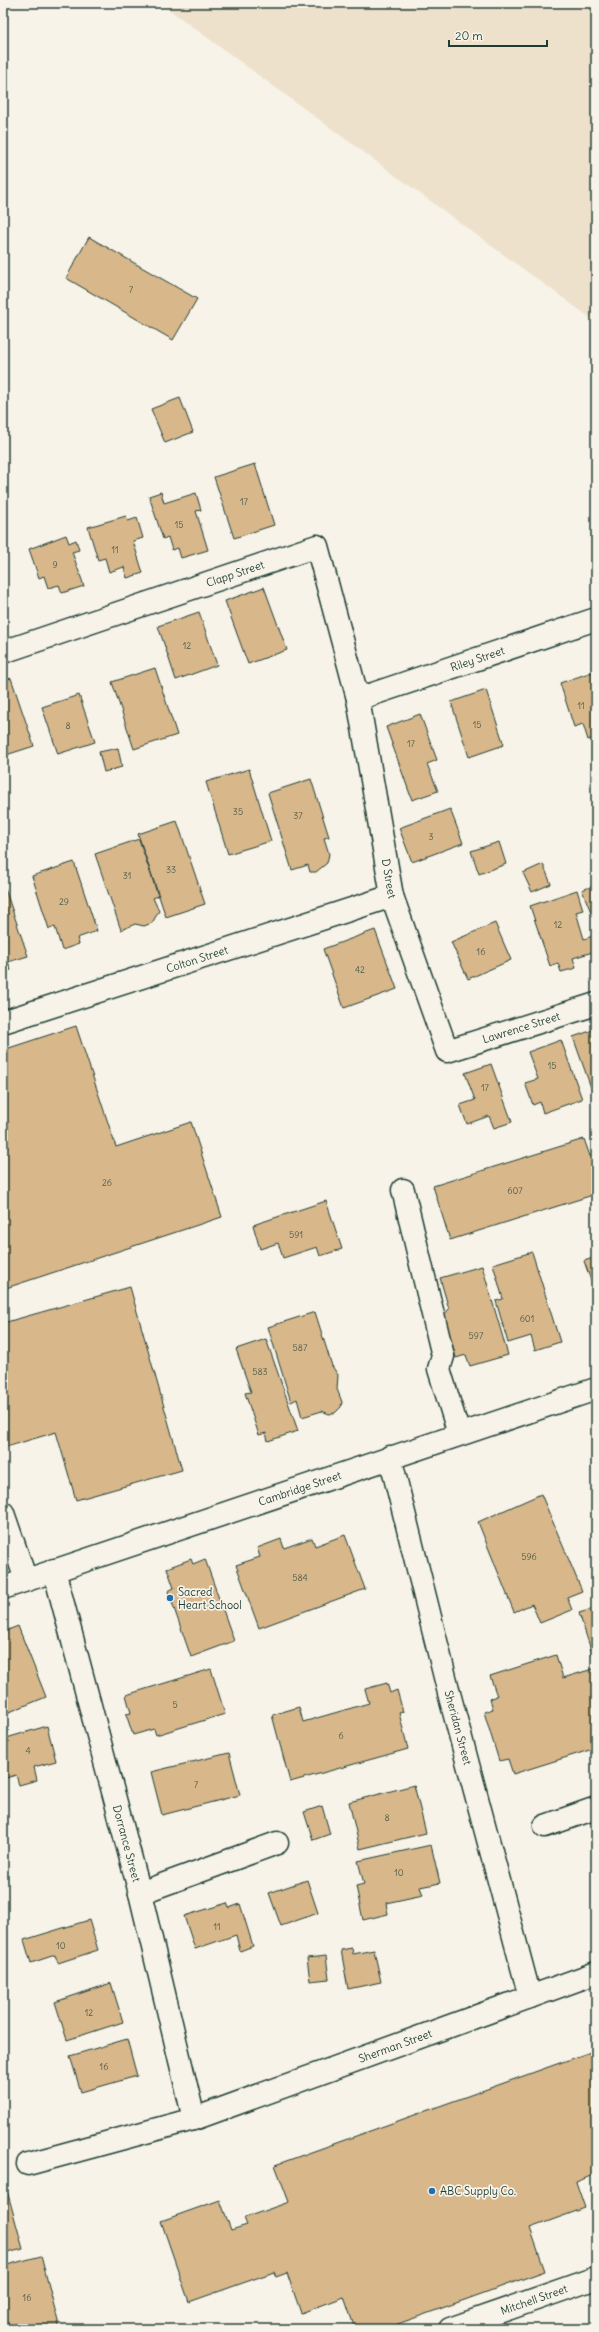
<svg xmlns="http://www.w3.org/2000/svg" width="599" height="2332" viewBox="0 0 599 2332" font-family="Delius,sans-serif">
  <style>
    .built { fill: #eee1cc }
    .building { fill: #d8b78b; stroke: #1f3d34 }
    .lines { fill: none; stroke-linecap: round; stroke-linejoin: round }
    .minor-casing { stroke: #1f3d34; stroke-width: 25 }
    .major-casing { stroke: #1f3d34; stroke-width: 25 }
    .minor { stroke: #f7f3e8; stroke-width: 22 }
    .major { stroke: #f7f3e8; stroke-width: 22 }
    .poi-dot { fill: #1f6fb2; stroke: #f7f3e8; stroke-width: 1.5 }
    .labels { text-anchor: middle; dominant-baseline: central; stroke-width: 3.5; stroke-linejoin: round; paint-order: stroke }
    .number-label { font-size: 9px; fill: #4d5c4a }
    .street-label { font-size: 11px; fill: #1f3d34; stroke: #f7f3e8 }
    .poi-label { font-size: 11px; fill: #1f3d34; stroke: #f7f3e8; text-anchor: start }
  </style>
  <rect width="100%" height="100%" fill="#f7f3e8"/>
  <filter id="ink" filterUnits="userSpaceOnUse"><feTurbulence type="fractalNoise" baseFrequency=".025" numOctaves="2"/><feDisplacementMap in="SourceGraphic" scale="8" xChannelSelector="R" yChannelSelector="G"/><feConvolveMatrix kernelMatrix="1 2 1 2 8 2 1 2 1" color-interpolation-filters="sRGB"/></filter>
  <g filter="url(#ink)">
    <path class="built" d="M 160,3 L 596,3 L 596,322 L 478,236 Z"/>
    <path class="building" d="M 89,237 L 197,299 L 173,340 L 66,278 Z
      M 180,398 L 193,432 L 165,443 L 151,409 Z
      M 255,464 L 274,525 L 234,538 L 214,477 Z
      M 161,492 L 164,503 L 196,493 L 201,510 L 196,511 L 208,550 L 181,558 L 178,548 L 172,550 L 168,537 L 163,539 L 149,496 Z
      M 126,516 L 128,521 L 137,518 L 143,538 L 133,541 L 143,573 L 127,578 L 124,567 L 109,572 L 105,558 L 98,560 L 88,527 Z
      M 66,535 L 69,543 L 76,540 L 79,550 L 72,552 L 84,586 L 62,593 L 59,585 L 48,588 L 44,576 L 39,578 L 29,549 Z
      M 264,587 L 287,650 L 248,664 L 225,601 Z
      M 199,612 L 217,665 L 176,680 L 158,626 Z
      M 155,668 L 177,735 L 134,749 L 112,682 Z
      M 592,672 L 596,685 L 596,737 L 588,740 L 583,724 L 574,727 L 560,683 Z
      M 11,678 L 34,746 L 3,756 L 3,681 Z
      M 486,690 L 504,745 L 469,757 L 451,702 Z
      M 79,695 L 95,742 L 58,754 L 42,707 Z
      M 420,714 L 437,760 L 427,764 L 438,791 L 412,800 L 386,727 Z
      M 118,748 L 122,767 L 104,772 L 99,752 Z
      M 249,769 L 271,841 L 228,854 L 206,782 Z
      M 311,779 L 329,837 L 324,838 L 329,854 L 327,863 L 316,872 L 310,872 L 308,865 L 292,870 L 268,793 Z
      M 450,809 L 463,843 L 412,862 L 399,828 Z
      M 177,821 L 205,904 L 166,917 L 138,834 Z
      M 139,839 L 158,896 L 153,898 L 159,911 L 152,923 L 144,926 L 135,924 L 121,930 L 95,854 Z
      M 499,842 L 506,864 L 479,874 L 471,851 Z
      M 74,862 L 97,931 L 77,938 L 79,944 L 62,950 L 55,927 L 49,929 L 32,876 Z
      M 543,864 L 551,884 L 532,892 L 523,873 Z
      M 3,883 L 28,956 L 8,962 L 11,970 L 3,973 Z
      M 596,885 L 596,910 L 591,912 L 582,890 Z
      M 577,890 L 583,910 L 576,912 L 584,939 L 596,935 L 596,951 L 573,958 L 576,968 L 561,972 L 558,963 L 550,966 L 530,906 Z
      M 495,923 L 511,960 L 468,979 L 451,942 Z
      M 375,930 L 397,989 L 344,1008 L 323,949 Z
      M 76,1026 L 116,1147 L 191,1122 L 222,1217 L 3,1289 L 3,1050 Z
      M 596,1029 L 596,1098 L 595,1099 L 573,1037 Z
      M 561,1040 L 582,1099 L 543,1113 L 540,1102 L 533,1105 L 525,1083 L 538,1079 L 528,1052 Z
      M 491,1064 L 512,1122 L 494,1128 L 489,1116 L 467,1124 L 460,1105 L 475,1100 L 465,1073 Z
      M 584,1139 L 590,1156 L 594,1154 L 596,1161 L 596,1194 L 450,1240 L 433,1186 Z
      M 326,1201 L 342,1249 L 320,1256 L 317,1247 L 283,1258 L 278,1243 L 260,1249 L 253,1225 Z
      M 532,1252 L 560,1342 L 535,1350 L 531,1336 L 508,1343 L 496,1301 L 503,1299 L 493,1264 Z
      M 596,1257 L 596,1295 L 584,1261 Z
      M 482,1266 L 508,1355 L 470,1366 L 466,1355 L 456,1358 L 444,1315 L 449,1309 L 440,1278 Z
      M 130,1287 L 182,1470 L 76,1500 L 56,1432 L 3,1448 L 3,1323 Z
      M 315,1312 L 332,1366 L 338,1375 L 337,1389 L 342,1402 L 341,1407 L 335,1413 L 329,1414 L 322,1411 L 302,1417 L 297,1399 L 291,1402 L 268,1327 Z
      M 266,1339 L 298,1431 L 268,1441 L 266,1433 L 259,1435 L 245,1393 L 251,1392 L 236,1349 Z
      M 541,1494 L 582,1591 L 567,1597 L 572,1610 L 540,1623 L 532,1604 L 514,1612 L 478,1522 Z
      M 345,1535 L 365,1589 L 259,1628 L 236,1565 L 260,1557 L 257,1548 L 281,1539 L 284,1548 L 312,1538 L 315,1546 Z
      M 191,1559 L 193,1564 L 205,1559 L 234,1641 L 191,1657 L 168,1591 L 174,1588 L 167,1568 Z
      M 596,1608 L 596,1655 L 593,1656 L 579,1613 Z
      M 18,1626 L 46,1697 L 7,1713 L 3,1702 L 3,1632 Z
      M 556,1655 L 563,1678 L 596,1668 L 596,1748 L 513,1774 L 508,1759 L 499,1761 L 484,1712 L 493,1709 L 490,1699 L 497,1696 L 490,1676 Z
      M 211,1669 L 225,1714 L 156,1735 L 154,1729 L 133,1735 L 126,1714 L 131,1713 L 126,1695 Z
      M 387,1683 L 390,1693 L 397,1690 L 403,1712 L 399,1713 L 408,1749 L 290,1782 L 272,1715 L 299,1707 L 303,1722 L 369,1703 L 365,1689 Z
      M 47,1726 L 56,1761 L 34,1767 L 37,1780 L 19,1785 L 16,1775 L 3,1779 L 3,1739 Z
      M 229,1753 L 240,1795 L 162,1815 L 151,1772 Z
      M 414,1785 L 426,1833 L 360,1849 L 349,1802 Z
      M 322,1806 L 330,1834 L 313,1840 L 304,1812 Z
      M 431,1845 L 440,1883 L 420,1887 L 423,1895 L 386,1903 L 388,1914 L 363,1920 L 356,1886 L 364,1884 L 358,1861 Z
      M 307,1880 L 318,1913 L 281,1926 L 269,1893 Z
      M 227,1903 L 229,1908 L 240,1904 L 253,1946 L 240,1951 L 236,1935 L 195,1949 L 184,1916 Z
      M 89,1920 L 98,1950 L 58,1963 L 55,1955 L 31,1963 L 24,1940 Z
      M 352,1948 L 353,1954 L 374,1950 L 381,1982 L 348,1989 L 341,1950 Z
      M 326,1956 L 329,1979 L 310,1981 L 307,1958 Z
      M 111,1983 L 123,2022 L 67,2040 L 55,2002 Z
      M 127,2039 L 137,2076 L 81,2092 L 70,2056 Z
      M 596,2050 L 596,2174 L 576,2182 L 585,2208 L 530,2228 L 545,2271 L 384,2329 L 355,2329 L 344,2297 L 301,2313 L 287,2273 L 276,2277 L 274,2272 L 189,2302 L 161,2221 L 220,2200 L 231,2230 L 247,2225 L 244,2218 L 289,2202 L 275,2165 Z
      M 3,2176 L 23,2249 L 3,2254 Z
      M 41,2256 L 60,2329 L 3,2329 L 3,2266 Z"/>
    <g class="lines">
      <g class="minor-casing">
        <g id="minor">
          <path id="s1" d="M 3,652 L 317,546 L 358,699 L 392,896 L 447,1051 L 596,1004"/>
          <path id="s2" d="M 358,699 L 596,619"/>
          <path id="s3" d="M 3,1022 L 392,896"/>
          <path d="M 403,1190 L 443,1356 L 439,1369 L 459,1434"/>
          <path id="s4" d="M 390,1457 L 450,1697 L 530,1997"/>
          <path d="M 3,1513 L 26,1580"/>
          <path id="s5" d="M 54,1570 L 140,1893 L 194,2119"/>
          <path d="M 545,1826 L 596,1808"/>
          <path d="M 140,1893 L 277,1843"/>
          <path id="s6" d="M 28,2164 L 194,2119 L 596,1973"/>
          <path id="s7" d="M 450,2329 L 596,2278"/>
        </g>
      </g>
      <g class="major-casing">
        <g id="major">
          <path id="s8" d="M 3,1588 L 596,1389"/>
        </g>
      </g>
      <use href="#minor" class="minor"/>
      <use href="#major" class="major"/>
    </g>
  </g>
  <g class="poi-dot">
    <circle cx="170" cy="1598" r="4"/>
    <circle cx="432" cy="2191" r="4"/>
  </g>
  <g class="labels">
    <g class="number-label">
      <text x="131" y="289">7</text>
      <text x="244" y="501">17</text>
      <text x="179" y="524">15</text>
      <text x="115" y="549">11</text>
      <text x="55" y="564">9</text>
      <text x="187" y="645">12</text>
      <text x="581" y="705">11</text>
      <text x="477" y="724">15</text>
      <text x="68" y="725">8</text>
      <text x="411" y="743">17</text>
      <text x="238" y="811">35</text>
      <text x="298" y="815">37</text>
      <text x="431" y="836">3</text>
      <text x="171" y="869">33</text>
      <text x="127" y="875">31</text>
      <text x="64" y="901">29</text>
      <text x="558" y="924">12</text>
      <text x="481" y="951">16</text>
      <text x="360" y="969">42</text>
      <text x="552" y="1065">15</text>
      <text x="485" y="1087">17</text>
      <text x="107" y="1182">26</text>
      <text x="515" y="1190">607</text>
      <text x="296" y="1234">591</text>
      <text x="527" y="1318">601</text>
      <text x="476" y="1335">597</text>
      <text x="300" y="1347">587</text>
      <text x="260" y="1371">583</text>
      <text x="529" y="1556">596</text>
      <text x="300" y="1577">584</text>
      <text x="175" y="1704">5</text>
      <text x="341" y="1735">6</text>
      <text x="28" y="1750">4</text>
      <text x="196" y="1784">7</text>
      <text x="387" y="1817">8</text>
      <text x="399" y="1872">10</text>
      <text x="217" y="1926">11</text>
      <text x="61" y="1945">10</text>
      <text x="89" y="2012">12</text>
      <text x="104" y="2066">16</text>
      <text x="27" y="2297">16</text>
    </g>
    <g class="street-label">
      <text stroke="none"><textPath href="#s1" startOffset="245">Clapp Street</textPath></text>
      <text stroke="none"><textPath href="#s2" startOffset="126">Riley Street</textPath></text>
      <text stroke="none"><textPath href="#s1" startOffset="672">D Street</textPath></text>
      <text stroke="none"><textPath href="#s3" startOffset="204">Colton Street</textPath></text>
      <text stroke="none"><textPath href="#s1" startOffset="932">Lawrence Street</textPath></text>
      <text stroke="none"><textPath href="#s8" startOffset="313">Cambridge Street</textPath></text>
      <text stroke="none"><textPath href="#s4" startOffset="279">Sheridan Street</textPath></text>
      <text stroke="none"><textPath href="#s5" startOffset="283">Dorrance Street</textPath></text>
      <text stroke="none"><textPath href="#s6" startOffset="386">Sherman Street</textPath></text>
      <text stroke="none"><textPath href="#s7" startOffset="89">Mitchell Street</textPath></text>
    </g>
    <g class="poi-label">
      <text x="178" y="1592">Sacred<tspan x="178" dy="13">Heart School</tspan></text>
      <text x="440" y="2191">ABC Supply Co.</text>
    </g>
  </g>
  <rect width="599" height="2332" fill="none" stroke="#f7f3e8" stroke-width="16"/>
  <rect x="8" y="8" width="583" height="2316" fill="none" stroke="#1f3d34" stroke-width="1.5" filter="url(#ink)"/>
  <path d="M449 40v6h98v-6" fill="none" stroke="#1f3d34" stroke-width="2"/>
  <text x="455" y="40" font-size="12" fill="#1f3d34" stroke="#f7f3e8" stroke-width="3" paint-order="stroke">20 m</text>
</svg>
